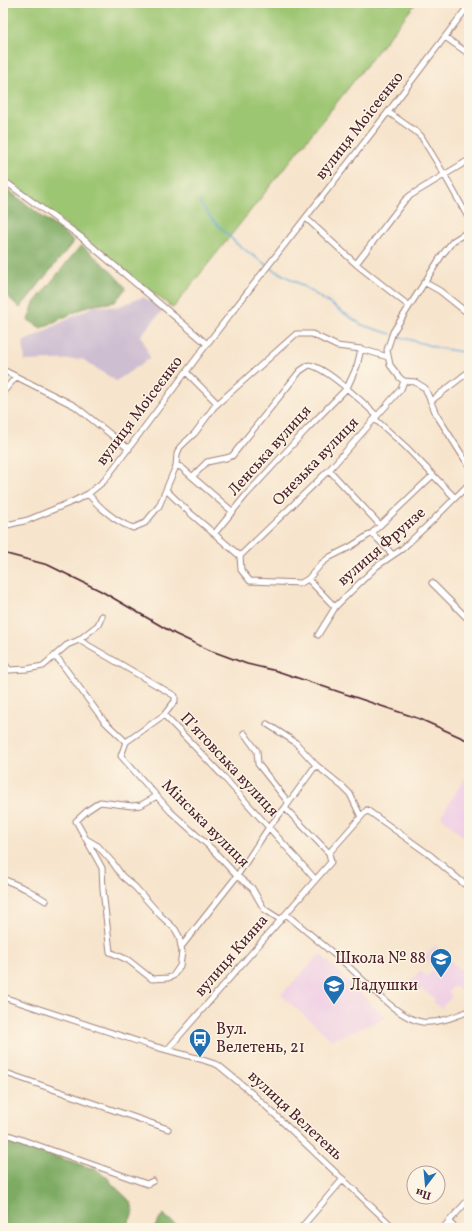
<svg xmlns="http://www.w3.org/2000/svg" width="472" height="1231" viewBox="0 0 472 1231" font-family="Vollkorn,serif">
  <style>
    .built { fill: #f0d0e5 }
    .industrial { fill: #cebed2 }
    .green { fill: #9dc672; stroke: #74724e }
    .forest { fill: #7eab64; stroke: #646548 }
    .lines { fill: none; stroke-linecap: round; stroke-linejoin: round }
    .stream { stroke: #62a7d7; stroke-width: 1.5 }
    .minor-casing { stroke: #a0827c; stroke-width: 7 }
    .minor { stroke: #fff; stroke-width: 5 }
    .rail { stroke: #4a1f2b; stroke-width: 1.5 }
    .labels { text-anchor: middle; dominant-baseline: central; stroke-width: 3; stroke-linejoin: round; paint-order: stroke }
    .street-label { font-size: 16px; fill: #4a1f2b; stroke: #fcf5e5 }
    .poi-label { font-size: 16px; fill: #4a1f2b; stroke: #fcf5e5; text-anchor: start }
  </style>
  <rect width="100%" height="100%" fill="#fcf5e5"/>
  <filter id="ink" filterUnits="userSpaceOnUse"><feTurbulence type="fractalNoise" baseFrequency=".025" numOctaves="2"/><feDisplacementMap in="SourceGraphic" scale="8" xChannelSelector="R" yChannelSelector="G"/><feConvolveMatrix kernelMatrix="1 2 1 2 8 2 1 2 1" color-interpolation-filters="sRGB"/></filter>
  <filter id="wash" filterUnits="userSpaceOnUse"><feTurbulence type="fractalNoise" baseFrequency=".012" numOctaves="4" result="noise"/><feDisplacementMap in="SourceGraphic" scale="16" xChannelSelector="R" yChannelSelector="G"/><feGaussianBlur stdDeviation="0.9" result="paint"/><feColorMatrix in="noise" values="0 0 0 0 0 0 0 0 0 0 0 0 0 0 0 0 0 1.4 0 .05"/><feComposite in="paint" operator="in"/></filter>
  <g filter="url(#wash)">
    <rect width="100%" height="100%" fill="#f7e4cc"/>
    <path class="built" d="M 469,772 L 469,842 L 441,816 Z
      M 435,946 L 448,955 L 446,958 L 461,970 L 465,968 L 469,973 L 469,990 L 465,994 L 454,986 L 448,991 L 452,996 L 441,1008 L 433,1002 L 435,999 L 422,989 L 419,991 L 410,982 L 420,971 L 427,976 L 434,969 L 425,957 Z
      M 320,954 L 340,973 L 386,1018 L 332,1040 L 281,995 Z"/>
    <path class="industrial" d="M 143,297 L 163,310 L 141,335 L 150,358 L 116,381 L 82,359 L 25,361 L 23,342 L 94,306 L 117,307 Z"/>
    <path class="green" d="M 3,3 L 416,3 L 173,308 L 3,176 Z"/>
    <path class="forest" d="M 3,186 L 74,241 L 20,308 L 3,292 Z
      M 81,245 L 108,268 L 126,288 L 115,302 L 88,306 L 41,328 L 28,320 L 34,303 Z
      M 3,1139 L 97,1170 L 107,1177 L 113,1185 L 127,1198 L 131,1203 L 134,1211 L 126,1228 L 3,1228 Z
      M 163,1214 L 179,1228 L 154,1228 Z"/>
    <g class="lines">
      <path class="stream" d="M 199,202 L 211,218 L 238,245 L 274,270 L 300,284 L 362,325 L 391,334
        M 394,335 L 438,348 L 469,353"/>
    </g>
  </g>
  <g filter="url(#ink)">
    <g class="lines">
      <g class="minor-casing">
        <path id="minor" d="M 445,37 L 469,54
          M 388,112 L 415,131 L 421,136 L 444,174 L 469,219
          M 3,180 L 81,237 L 207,344
          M 306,218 L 356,264 L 409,306
          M 469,231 L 453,241 L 442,255 L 393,332 L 387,350 L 390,365 L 400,378 L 404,381 L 415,382 L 425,388 L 436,414 L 469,466
          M 356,264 L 405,200 L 411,195 L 469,160
          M 424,282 L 440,291 L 465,311
          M 3,370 L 75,406 L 129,449
          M 186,372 L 217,403
          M 3,392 L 16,377
          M 431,401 L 467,373
          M 375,419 L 406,447 L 455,498
          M 176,466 L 181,467 L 233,512
          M 329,470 L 380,525
          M 193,476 L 207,462 L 226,458 L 232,456 L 300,371 L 309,365 C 326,367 364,403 377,416
          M 166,490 L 189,512 L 240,556
          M 88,494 C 100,508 116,522 133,528 L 145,523 L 159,506 L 176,466 L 177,454 L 180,447 L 195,433 L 214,407 L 296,334 L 312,334 L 337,346 L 361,349 L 388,357
          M 3,526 L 28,520 L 74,501 L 88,494 L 104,481 L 207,344 L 388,112 L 469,5
          M 215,533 L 246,495 L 306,430 L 347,388 L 357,366 L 361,349
          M 372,533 L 393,555
          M 240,556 L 241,570 L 250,581 L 301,583 L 308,579 L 322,563 L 330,557 L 350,547 L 372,533 L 433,475
          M 240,556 L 330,469 L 401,389 L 404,381
          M 308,579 L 335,607
          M 432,583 L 469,620
          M 318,635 L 336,606 L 377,566 L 402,549 L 432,521 L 469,484
          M 79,640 L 175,696 L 175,701 L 164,715 L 126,742 L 121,756 L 171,812 L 211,848 L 237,876 L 252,888 L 264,909 L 281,920
          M 54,657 L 59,660 L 104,721 L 126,742
          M 3,661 L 9,670 L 27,669 L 43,666 L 67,645 L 79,640 L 89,632 L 98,625 L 102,616
          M 164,715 L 221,774 L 315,879
          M 267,724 L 295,742 L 316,765 L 343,787 L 350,794 L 361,817
          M 244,733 L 257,751 L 258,764 L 288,802
          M 285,808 L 329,853
          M 86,839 L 102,868 L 103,890 L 110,952 L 128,960 L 152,979 L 168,978 L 173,976 L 180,966 L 182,952 L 179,936 L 175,929 L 161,916 L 135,887 L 122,876 L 113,863 L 98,846 L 86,839 L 76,821 L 88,810 L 100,802 L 132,806 L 141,805 L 157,796
          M 3,879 L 26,889 L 46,901
          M 286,914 C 306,931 327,948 347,965 C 366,982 397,1018 422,1022 C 437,1024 454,1017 469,1011
          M 181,947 L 237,876 L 269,827 L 285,808 L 316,765
          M 3,997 L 149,1045 L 200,1059 L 218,1065 L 246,1088 L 271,1111 L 394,1228
          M 167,1050 L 331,862 L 329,853 L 367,810 L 430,855 L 469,888
          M 3,1072 L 168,1129
          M 3,1133 L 147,1184 L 153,1181
          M 448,1222 L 456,1228
          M 301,1228 L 343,1179
          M 443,1228 L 469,1199"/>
      </g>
      <use href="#minor" class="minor"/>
      <path class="rail" d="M 3,553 L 48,565 L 101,591 L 175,634 L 209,650 L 247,664 L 277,671 L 420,719 L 469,741"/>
    </g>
  </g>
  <defs>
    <g id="school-pin" transform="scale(1.15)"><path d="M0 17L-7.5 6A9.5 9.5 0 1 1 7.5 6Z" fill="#1f6fb2" stroke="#fcf5e5"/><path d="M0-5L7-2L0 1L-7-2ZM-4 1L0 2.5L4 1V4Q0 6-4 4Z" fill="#fff"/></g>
    <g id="bus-pin" transform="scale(1.15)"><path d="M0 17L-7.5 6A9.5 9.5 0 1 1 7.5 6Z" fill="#1f6fb2" stroke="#fcf5e5"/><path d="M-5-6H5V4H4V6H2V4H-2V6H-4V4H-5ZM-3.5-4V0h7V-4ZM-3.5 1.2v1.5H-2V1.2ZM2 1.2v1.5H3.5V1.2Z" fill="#fff"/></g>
  </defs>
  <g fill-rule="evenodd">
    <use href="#school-pin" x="441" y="959"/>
    <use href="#school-pin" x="334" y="986"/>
    <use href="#bus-pin" x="200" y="1039"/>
  </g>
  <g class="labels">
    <g class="street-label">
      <text transform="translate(360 126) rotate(-52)">вулиця Моісеєнко</text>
      <text transform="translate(140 411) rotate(-53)">вулиця Моісеєнко</text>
      <text transform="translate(270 451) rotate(-48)">Ленська вулиця</text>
      <text transform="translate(316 462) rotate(-46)">Онезька вулиця</text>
      <text transform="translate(382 547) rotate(-41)">вулиця Фрунзе</text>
      <text transform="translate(229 765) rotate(47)">П’ятовська вулиця</text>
      <text transform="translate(205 824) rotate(45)">Мінська вулиця</text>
      <text transform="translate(232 956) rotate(-49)">вулиця Кияна</text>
      <text transform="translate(295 1116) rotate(43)">вулиця Велетень</text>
    </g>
    <g class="poi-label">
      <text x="426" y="959" text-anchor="end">Школа № 88</text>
      <text x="350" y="986">Ладушки</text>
      <text x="216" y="1030">Вул.<tspan x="216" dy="18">Велетень, 21</tspan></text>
    </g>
  </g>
  <rect width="472" height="1231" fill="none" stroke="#fcf5e5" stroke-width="16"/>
  <g transform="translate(426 1185) rotate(196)"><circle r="19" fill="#fcf5e5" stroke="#b59f9b"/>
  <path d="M0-3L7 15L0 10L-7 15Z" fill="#1f6fb2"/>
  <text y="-6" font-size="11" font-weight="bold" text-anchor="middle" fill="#4a1f2b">Пн</text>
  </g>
</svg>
